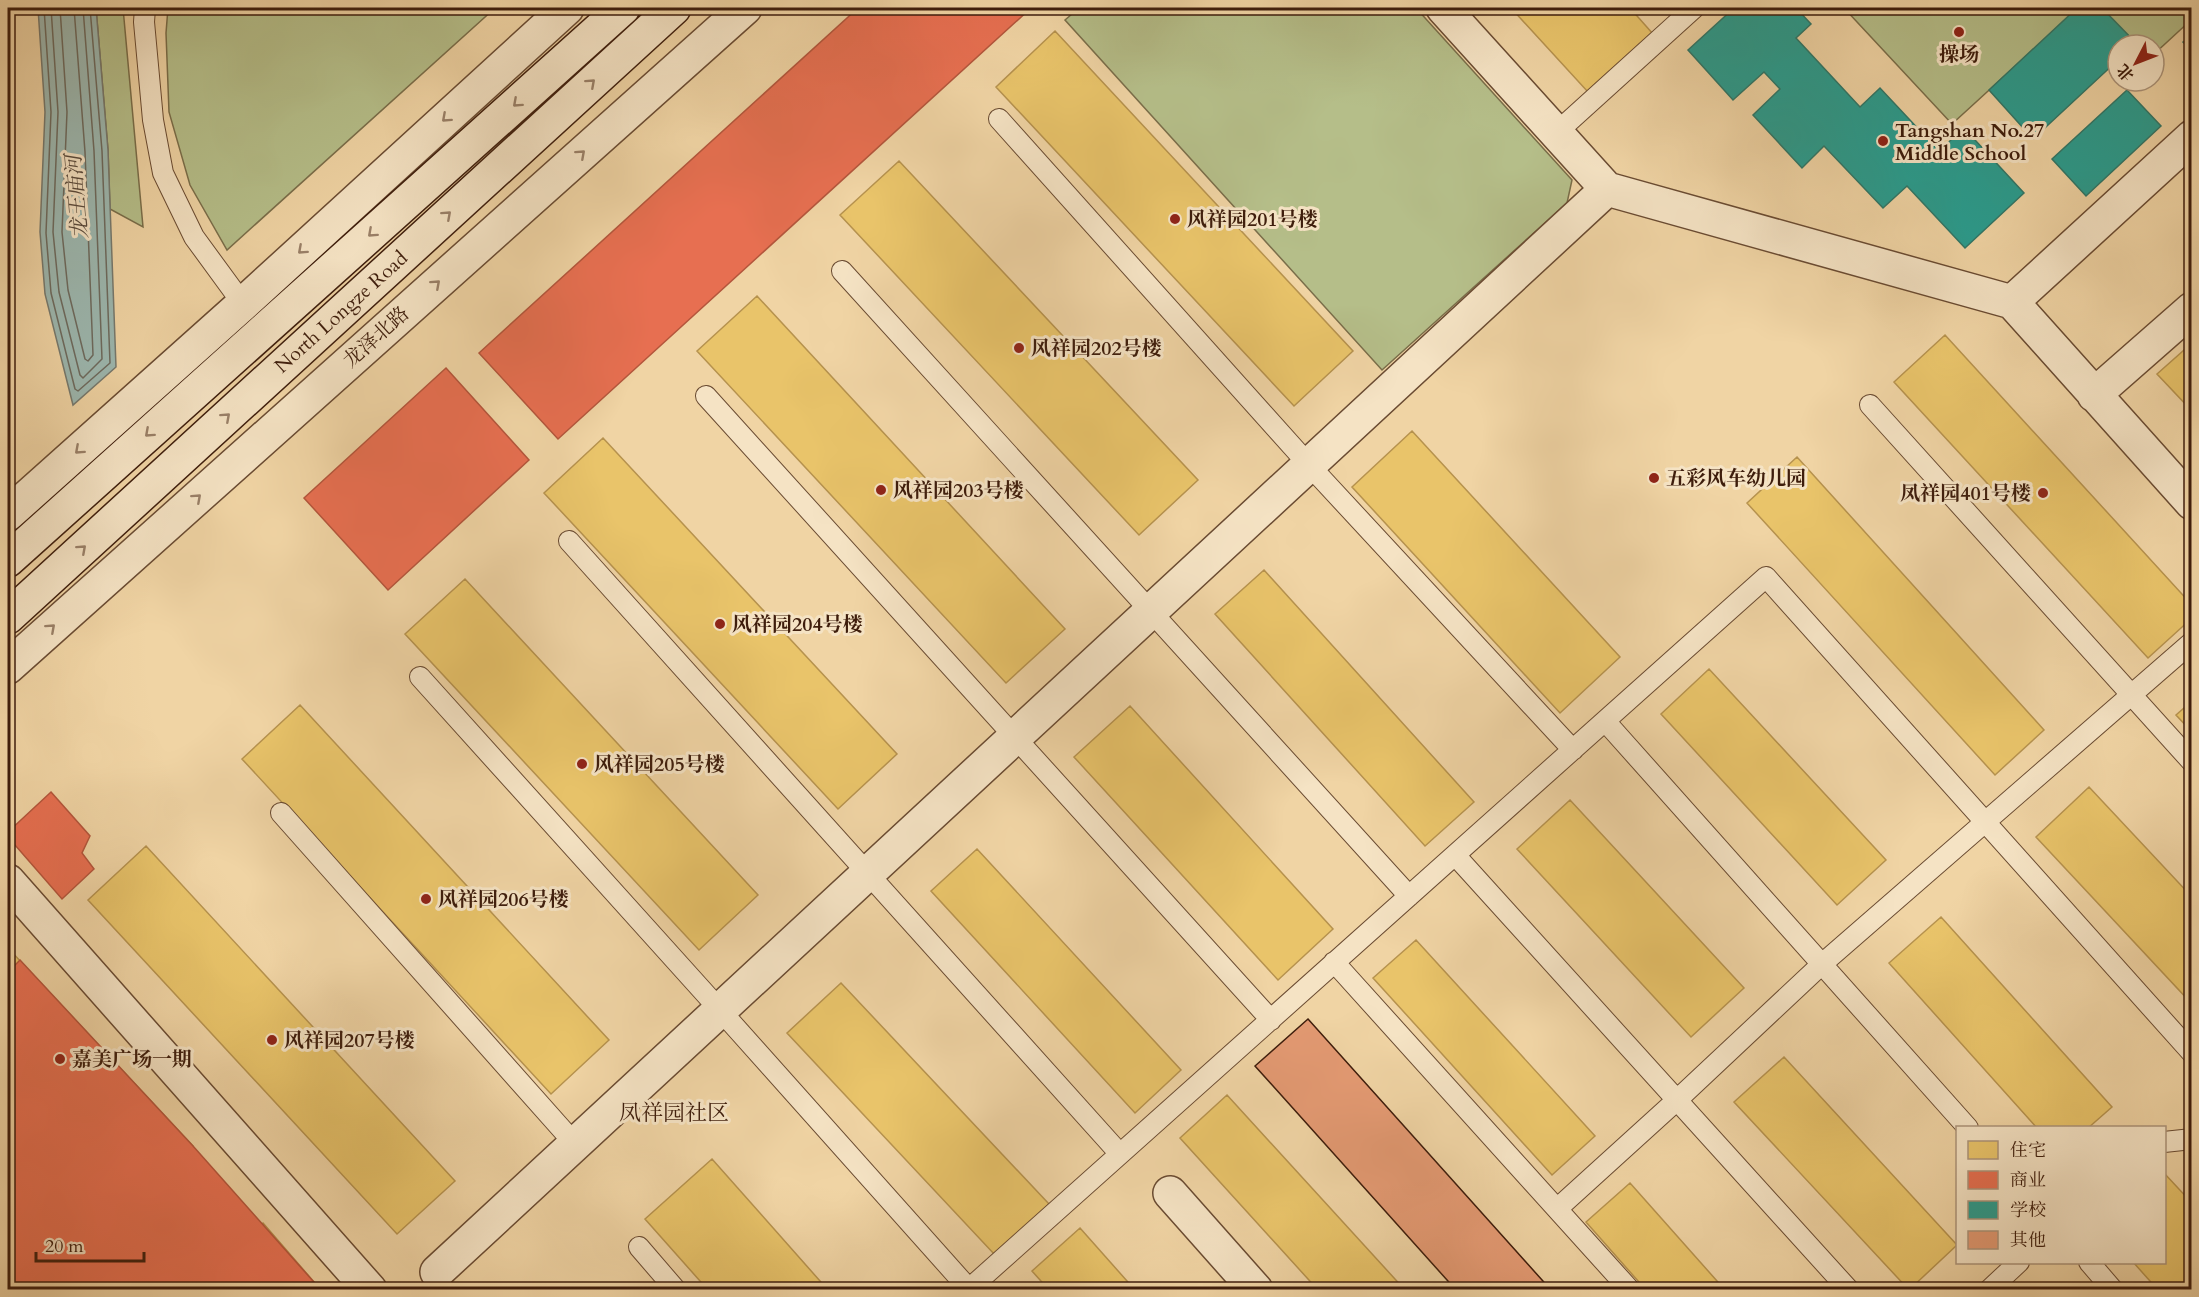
<svg xmlns="http://www.w3.org/2000/svg" width="2199" height="1297" viewBox="0 0 2199 1297" font-family="Cardo,'Noto Serif SC',serif">
  <style>
    .green { fill: #b5be89; stroke: #7a6e4a; stroke-width: 1.5 }
    .water { fill: #9cb7af; stroke: #76796e; stroke-width: 1.5 }
    .homes { fill: #e9c46a; stroke: #b6924e; stroke-width: 1.5 }
    .shops { fill: #e76f51; stroke: #b4563c; stroke-width: 1.5 }
    .schools { fill: #2a9d8f; stroke: #307768; stroke-width: 1.5 }
    .lines { fill: none; stroke-linecap: round; stroke-linejoin: round }
    .shore { stroke: #6d6a5e; stroke-width: 1.5 }
    .building { fill: #e49a73; stroke: #3e1d0c; stroke-width: 1.5 }
    .lane-casing { stroke: #6a4b32; stroke-width: 22 }
    .street-casing { stroke: #6a4b32; stroke-width: 36 }
    .secondary-casing { stroke: #3e1d0c; stroke-width: 36 }
    .lane { stroke: #f5e3c4; stroke-width: 20 }
    .street { stroke: #f5e3c4; stroke-width: 33 }
    .secondary { stroke: #f5e3c4; stroke-width: 33 }
    .oneway { stroke: #9a8068 }
    .poi-dot { fill: #8f2418; stroke: #f5e3c4; stroke-width: 2 }
    .labels { text-anchor: middle; dominant-baseline: central; stroke-width: 6; stroke-linejoin: round; paint-order: stroke }
    .poi-label { font-size: 20px; font-weight: bold; fill: #3e1d0c; stroke: #f5e3c4; text-anchor: start }
    .street-label { font-size: 20px; fill: #3e1d0c; stroke: #f5e3c4 }
    .water-label { font-size: 21px; font-style: italic; fill: #5a4b3d; stroke: #f5e3c4 }
    .quarter-label { font-size: 22px; fill: #3e1d0c; stroke: #f5e3c4 }
  </style>
  <rect width="100%" height="100%" fill="#f0d4a4"/>
  <filter id="stains"><feTurbulence type="fractalNoise" baseFrequency=".00333" numOctaves="4"/><feColorMatrix values="0 0 0 0 .2 0 0 0 0 .09 0 0 0 0 .02 0 0 0 .5 -.17"/></filter>
  <radialGradient id="worn" r=".72"><stop offset=".6" stop-color="#630" stop-opacity="0"/><stop offset="1" stop-color="#630" stop-opacity=".3"/></radialGradient>
  <path class="green" d="M 96,8 L 123,8 L 143,227 L 110,209 L 108,150 Z
    M 168,8 L 495,8 L 227,250 L 190,185 L 169,112 L 166,33 Z
    M 1079,8 L 1416,8 L 1572,180 L 1567,203 L 1382,370 L 1065,20 Z
    M 1844,8 L 2079,8 L 1952,124 Z
    M 2100,8 L 2191,8 L 2191,20 L 2154,54 L 2154,45 L 2135,45 Z"/>
  <path class="water" d="M 38,8 L 96,8 L 108,150 L 116,367 L 73,405 L 45,294 L 40,232 L 45,112 Z"/>
  <path class="homes" d="M 1511,8 L 1630,8 L 1653,34 L 1588,92 Z
    M 1055,31 L 1353,351 L 1294,406 L 996,87 Z
    M 899,161 L 1198,480 L 1139,535 L 840,215 Z
    M 757,296 L 1065,629 L 1006,683 L 697,351 Z
    M 1945,335 L 2192,605 L 2192,618 L 2148,658 L 1894,382 Z
    M 2192,343 L 2192,411 L 2157,374 Z
    M 1412,431 L 1620,657 L 1560,713 L 1352,487 Z
    M 603,438 L 897,754 L 838,809 L 544,493 Z
    M 1797,457 L 2044,730 L 1995,775 L 1747,503 Z
    M 1264,570 L 1474,802 L 1425,846 L 1215,614 Z
    M 465,579 L 758,895 L 699,950 L 405,634 Z
    M 1709,669 L 1886,860 L 1837,905 L 1661,714 Z
    M 2192,701 L 2192,732 L 2176,715 Z
    M 300,705 L 609,1040 L 551,1094 L 242,759 Z
    M 1130,706 L 1333,929 L 1278,980 L 1074,757 Z
    M 2089,787 L 2192,897 L 2192,1004 L 2036,837 Z
    M 1570,800 L 1744,988 L 1691,1037 L 1517,849 Z
    M 146,846 L 455,1181 L 397,1234 L 88,900 Z
    M 977,849 L 1181,1070 L 1135,1113 L 931,891 Z
    M 1941,917 L 2112,1107 L 2088,1128 L 2037,1128 L 1889,963 Z
    M 1416,940 L 1595,1136 L 1552,1175 L 1373,978 Z
    M 9,949 L 193,1146 L 138,1198 L 8,1058 Z
    M 841,983 L 1049,1204 L 995,1255 L 787,1033 Z
    M 1784,1057 L 1957,1245 L 1909,1290 L 1734,1102 Z
    M 1227,1095 L 1405,1290 L 1318,1290 L 1180,1138 Z
    M 712,1159 L 828,1290 L 708,1290 L 645,1219 Z
    M 2164,1173 L 2192,1203 L 2192,1290 L 2158,1290 L 2133,1262 L 2164,1262 Z
    M 1630,1183 L 1725,1290 L 1646,1290 L 1586,1222 Z
    M 263,1223 L 321,1290 L 249,1290 L 222,1259 Z
    M 1080,1228 L 1135,1290 L 1049,1290 L 1032,1271 Z"/>
  <path class="shops" d="M 858,8 L 1031,8 L 558,439 L 479,353 Z
    M 446,368 L 529,460 L 388,590 L 304,498 Z
    M 51,792 L 90,836 L 82,853 L 94,869 L 62,899 L 8,837 L 8,832 Z
    M 20,960 L 193,1146 L 321,1290 L 8,1290 L 8,972 Z"/>
  <path class="schools" d="M 1734,8 L 1796,8 L 1811,24 L 1796,38 L 1860,107 L 1880,88 L 1939,151 L 1964,128 L 2024,193 L 1965,248 L 1907,186 L 1883,208 L 1824,146 L 1802,168 L 1753,115 L 1780,89 L 1764,72 L 1733,100 L 1688,50 Z
    M 2077,8 L 2102,8 L 2136,43 L 2118,45 L 2118,60 L 2033,139 L 1989,90 Z
    M 2192,35 L 2192,51 L 2183,42 Z
    M 2127,90 L 2161,126 L 2086,196 L 2052,159 Z"/>
  <g class="lines">
    <path class="shore" d="M 44,8 L 51,112 L 46,233 L 51,293 L 75,389 L 78,391 L 110,363 L 102,151 L 90,8
      M 51,8 L 58,112 L 53,232 L 59,292 L 80,375 L 83,378 L 102,359 L 94,151 L 83,8
      M 60,8 L 67,112 L 62,232 L 68,290 L 85,359 L 88,361 L 93,355 L 85,152 L 74,8"/>
  </g>
  <path class="building" d="M 1308,1019 L 1551,1290 L 1456,1290 L 1255,1066 Z"/>
  <g class="lines">
    <g class="lane-casing">
      <path id="lane" d="M 145,8 L 144,22 L 153,120 L 163,173 L 194,237 L 243,304
        M 999,119 L 1309,465 L 1573,750
        M 1556,133 L 1694,8
        M 842,271 L 1409,896
        M 706,396 L 1271,1020
        M 1870,405 L 2192,762
        M 569,541 L 1120,1154
        M 420,677 L 720,1010 L 969,1289 L 1766,577 L 2192,1053
        M 1605,721 L 1968,1128
        M 281,813 L 575,1144
        M 1455,855 L 1849,1290
        M 1334,962 L 1630,1290
        M 2164,1142 L 2192,1139
        M 1558,1208 L 1677,1100 L 1822,964 L 2192,642
        M 639,1247 L 676,1290
        M 2089,1262 L 2113,1290
        M 1989,1290 L 2019,1262"/>
    </g>
    <g class="street-casing">
      <path id="street" d="M 1443,8 L 1607,189 L 2012,302 L 2192,503
        M 2012,302 L 2192,137
        M 2094,395 L 2192,309
        M 8,514 L 243,304 L 567,8
        M 8,667 L 745,8
        M 8,881 L 370,1290
        M 1170,1193 L 1256,1290
        M 437,1272 L 1607,189"/>
    </g>
    <g class="secondary-casing">
      <path id="secondary" d="M 8,560 L 623,8
        M 8,617 L 674,8"/>
    </g>
    <use href="#lane" class="lane"/>
    <use href="#street" class="street"/>
    <use href="#secondary" class="secondary"/>
  </g>
  <defs><path id="oneway-chevron" d="M-2-3.5L2.5 0L-2 3.5" fill="none" stroke-width="1.6" stroke-linecap="round" stroke-linejoin="round" transform="scale(1.5)"/></defs>
  <g class="oneway">
    <use href="#oneway-chevron" transform="translate(591 83) rotate(-42)"/>
    <use href="#oneway-chevron" transform="translate(517 103) rotate(138)"/>
    <use href="#oneway-chevron" transform="translate(446 118) rotate(138)"/>
    <use href="#oneway-chevron" transform="translate(581 154) rotate(-42)"/>
    <use href="#oneway-chevron" transform="translate(447 215) rotate(-42)"/>
    <use href="#oneway-chevron" transform="translate(372 233) rotate(138)"/>
    <use href="#oneway-chevron" transform="translate(302 250) rotate(138)"/>
    <use href="#oneway-chevron" transform="translate(436 284) rotate(-42)"/>
    <use href="#oneway-chevron" transform="translate(226 417) rotate(-42)"/>
    <use href="#oneway-chevron" transform="translate(149 433) rotate(138)"/>
    <use href="#oneway-chevron" transform="translate(79 450) rotate(138)"/>
    <use href="#oneway-chevron" transform="translate(197 498) rotate(-42)"/>
    <use href="#oneway-chevron" transform="translate(82 549) rotate(-42)"/>
    <use href="#oneway-chevron" transform="translate(51 628) rotate(-42)"/>
  </g>
  <g class="poi-dot">
    <circle cx="1959" cy="32" r="6"/>
    <circle cx="1883" cy="141" r="6"/>
    <circle cx="1175" cy="219" r="6"/>
    <circle cx="1019" cy="348" r="6"/>
    <circle cx="1654" cy="478" r="6"/>
    <circle cx="881" cy="490" r="6"/>
    <circle cx="2043" cy="493" r="6"/>
    <circle cx="720" cy="624" r="6"/>
    <circle cx="582" cy="764" r="6"/>
    <circle cx="426" cy="899" r="6"/>
    <circle cx="272" cy="1040" r="6"/>
    <circle cx="60" cy="1059" r="6"/>
  </g>
  <g class="labels">
    <g class="poi-label">
      <text x="1959" y="54" text-anchor="middle">操场</text>
      <text x="1895" y="130">Tangshan No.27<tspan x="1895" dy="23">Middle School</tspan></text>
      <text x="1187" y="219">风祥园201号楼</text>
      <text x="1031" y="348">风祥园202号楼</text>
      <text x="1666" y="478">五彩风车幼儿园</text>
      <text x="893" y="490">风祥园203号楼</text>
      <text x="2031" y="493" text-anchor="end">凤祥园401号楼</text>
      <text x="732" y="624">风祥园204号楼</text>
      <text x="594" y="764">风祥园205号楼</text>
      <text x="438" y="899">风祥园206号楼</text>
      <text x="284" y="1040">风祥园207号楼</text>
      <text x="72" y="1059">嘉美广场一期</text>
    </g>
    <g class="street-label">
      <text transform="translate(341 312) rotate(-42)">North Longze Road</text>
      <text transform="translate(376 337) rotate(-42)">龙泽北路</text>
    </g>
    <g class="water-label">
      <text transform="translate(77 197) rotate(-95)">龙王庙河</text>
    </g>
    <g class="quarter-label">
      <text x="674" y="1113">凤祥园社区</text>
    </g>
  </g>
  <rect width="2199" height="1297" fill="none" stroke="#f0d4a4" stroke-width="30"/>
  <rect x="9" y="9" width="2181" height="1279" fill="none" stroke="#3e1d0c" stroke-width="3"/>
  <rect x="15" y="15" width="2169" height="1267" fill="none" stroke="#3e1d0c" stroke-width="1.5"/>
  <rect x="1956" y="1126" width="210" height="138" fill="#f5e3c4" stroke="#ac947a" stroke-width="1.5"/>
  <rect x="1968" y="1141" width="30" height="18" fill="#e9c46a" stroke="#ac947a" stroke-width="1.5"/>
  <text x="2010" y="1156" font-size="18" fill="#3e1d0c">住宅</text>
  <rect x="1968" y="1171" width="30" height="18" fill="#e76f51" stroke="#ac947a" stroke-width="1.5"/>
  <text x="2010" y="1186" font-size="18" fill="#3e1d0c">商业</text>
  <rect x="1968" y="1201" width="30" height="18" fill="#2a9d8f" stroke="#ac947a" stroke-width="1.5"/>
  <text x="2010" y="1216" font-size="18" fill="#3e1d0c">学校</text>
  <rect x="1968" y="1231" width="30" height="18" fill="#e49a73" stroke="#ac947a" stroke-width="1.5"/>
  <text x="2010" y="1246" font-size="18" fill="#3e1d0c">其他</text>
  <g transform="translate(2136 63) rotate(228)"><circle r="28" fill="#f5e3c4" stroke="#ac947a" stroke-width="1.5"/>
  <path d="M0-4.5L10 22L0 15L-10 22Z" fill="#8f2418"/>
  <text y="-9" font-size="16" font-weight="bold" text-anchor="middle" fill="#3e1d0c">北</text>
  </g>
  <path d="M36 1252v9h108v-9" fill="none" stroke="#3e1d0c" stroke-width="3"/>
  <text x="45" y="1252" font-size="18" fill="#3e1d0c" stroke="#f5e3c4" stroke-width="4.5" paint-order="stroke">20 m</text>
  <rect width="100%" height="100%" filter="url(#stains)"/>
  <rect width="100%" height="100%" fill="url(#worn)"/>
</svg>
